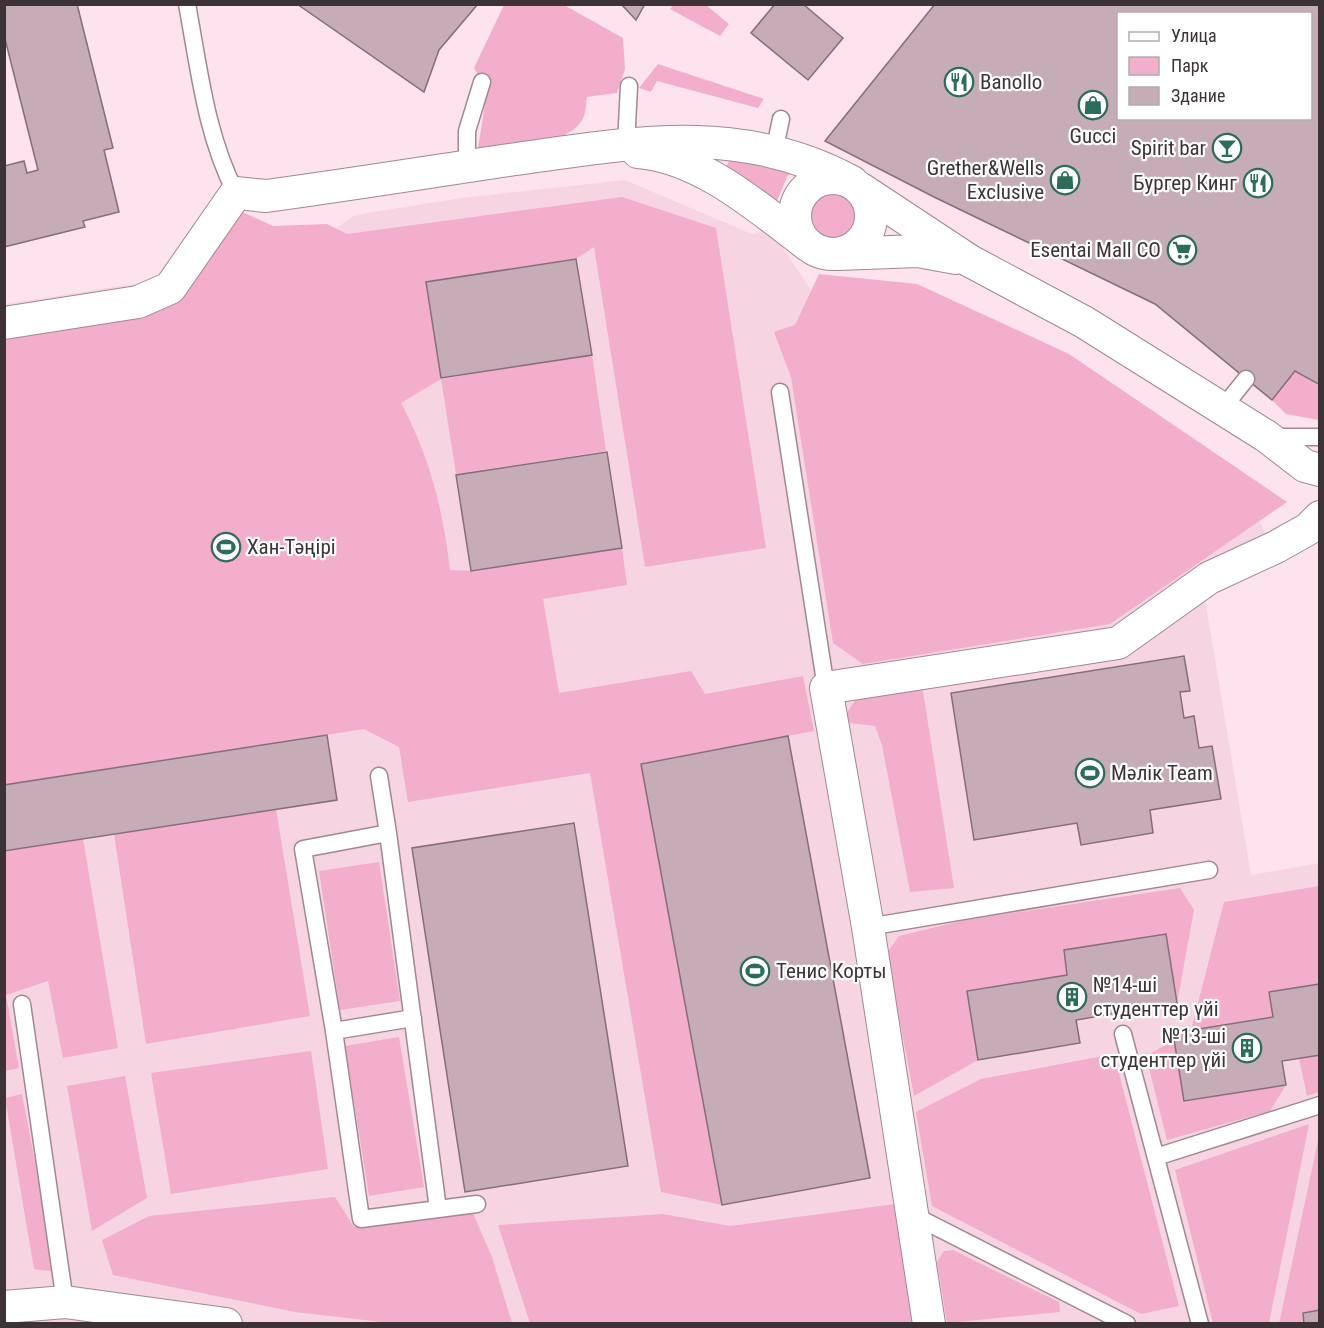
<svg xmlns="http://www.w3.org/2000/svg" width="1324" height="1328" viewBox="0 0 1324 1328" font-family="'Roboto Condensed',sans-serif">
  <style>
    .built { fill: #f7d4e2 }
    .green { fill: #f3aecc }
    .building { fill: #c5acb6; stroke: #856e78; stroke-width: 1.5; fill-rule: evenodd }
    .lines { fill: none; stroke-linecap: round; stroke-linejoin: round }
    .lane-casing { stroke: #a08892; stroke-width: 19 }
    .street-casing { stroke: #a08892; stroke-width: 34 }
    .lane { stroke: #fff; stroke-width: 16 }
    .street { stroke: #fff; stroke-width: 32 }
    .labels { text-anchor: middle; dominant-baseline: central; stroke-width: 4.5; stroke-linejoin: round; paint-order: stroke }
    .poi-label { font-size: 21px; fill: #3d3337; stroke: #fff; text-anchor: start }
  </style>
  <rect width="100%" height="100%" fill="#fde3ed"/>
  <path class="built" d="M 625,180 L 752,234 L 770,229 L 814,294 L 1246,490 L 1277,560 L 1205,599 L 1251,875 L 1319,863 L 1319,1323 L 5,1324 L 5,304 L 289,260 L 355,215 L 461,198 Z"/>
  <path class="green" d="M 504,5 L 564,5 L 623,38 L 625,69 L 617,93 L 587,97 C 586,103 586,111 584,116 C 572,148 507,145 478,148 L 487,91 L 474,68 Z
    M 673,5 L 706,5 L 729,24 L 720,36 L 670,9 Z
    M 658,64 L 764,99 L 758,108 L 657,81 L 651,92 L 639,88 Z
    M 731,157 L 799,164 L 787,177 L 774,208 L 728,172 L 726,167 Z
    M806 217a28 28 0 1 1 56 0a28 28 0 1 1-56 0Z
    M 622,197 L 716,228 L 766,548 L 645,567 L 594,247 L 576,259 L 426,283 L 441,379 L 592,355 L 606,451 L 456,474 L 441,379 L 401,403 C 430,457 443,510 450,570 L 471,571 L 622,548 L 627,585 L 543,599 L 559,693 L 691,671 L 705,694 L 803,676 L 814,731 L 641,764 L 722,1205 L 661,1192 L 590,773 L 408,802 L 399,747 L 364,729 L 5,785 L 5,331 L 149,308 L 240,211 L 273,226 L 327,224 L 347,234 Z
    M 819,274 L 917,284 L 1069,354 L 1287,502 L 1110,624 L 863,664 L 833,643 L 791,377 L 774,332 L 795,325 Z
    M 1295,371 L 1319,386 L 1319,420 L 1286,414 L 1272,400 Z
    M 922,685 L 954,888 L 910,892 L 882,745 L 875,726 L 849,723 L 847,713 L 857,697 Z
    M 276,809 L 310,1016 L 146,1044 L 114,834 Z
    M 83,839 L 118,1048 L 63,1058 L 48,981 L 6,995 L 19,1068 L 5,1071 L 5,851 Z
    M 379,862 L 400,1001 L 340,1010 L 319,871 Z
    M 1319,886 L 1319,984 L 1270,992 L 1273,1017 L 1191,1030 L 1224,902 Z
    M 1180,888 L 1194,910 L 1177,1003 L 1166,934 L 1064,950 L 1067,975 L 978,1060 L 914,1096 L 887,953 L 899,936 L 965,920 Z
    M 399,1037 L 424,1187 L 369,1196 L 345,1046 Z
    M 1174,1040 L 1184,1101 L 1286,1085 L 1270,1111 L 1167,1140 L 1146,1056 Z
    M 311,1051 L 328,1169 L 171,1194 L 151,1073 Z
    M 1114,1054 L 1179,1306 L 1141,1314 L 932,1206 L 916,1112 L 981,1079 Z
    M 1319,1055 L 1319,1092 L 1307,1096 L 1299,1058 Z
    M 125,1076 L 147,1198 L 92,1231 L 67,1086 Z
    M 22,1094 L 56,1272 L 34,1269 L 5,1098 Z
    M 1309,1124 L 1269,1323 L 1213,1323 L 1175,1170 Z
    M 1319,1136 L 1319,1310 L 1303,1313 L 1304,1323 L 1279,1324 Z
    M 335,1197 L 354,1227 L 472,1211 L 492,1257 L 512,1323 L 399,1324 L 295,1312 L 113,1275 L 102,1240 L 149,1216 Z
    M 895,1204 L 916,1323 L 530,1323 L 498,1225 L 663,1214 L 730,1226 Z
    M 953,1250 L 1059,1302 L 1060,1312 L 947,1323 L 937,1262 L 944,1251 Z"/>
  <path class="building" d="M 4,4 L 77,4 L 113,148 L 104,150 L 119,212 L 83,221 L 85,227 L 4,247 L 4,166 L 24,161 L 27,173 L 38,170 L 4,35 Z
    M 297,4 L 478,4 L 439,50 L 424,92 Z
    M 621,4 L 645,4 L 636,20 Z
    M 775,4 L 803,4 L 843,38 L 808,80 L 751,33 Z
    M 935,4 L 1320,4 L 1320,385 L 1295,371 L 1272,400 L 1155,304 L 934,197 L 825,141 ZM 1118,14 L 1310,14 L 1310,118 L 1118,118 Z
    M 576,259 L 592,355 L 441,378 L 426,282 Z
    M 607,452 L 622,548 L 471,571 L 456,475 Z
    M 1184,656 L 1190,691 L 1180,692 L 1184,718 L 1194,716 L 1199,748 L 1212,746 L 1221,799 L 1150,810 L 1153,833 L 1081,845 L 1077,823 L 974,840 L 951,693 Z
    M 327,735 L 337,800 L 4,851 L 4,785 Z
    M 788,736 L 870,1178 L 722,1205 L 641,764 Z
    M 574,823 L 628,1166 L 465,1192 L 412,848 Z
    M 1166,934 L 1177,1003 L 1076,1020 L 1080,1043 L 978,1060 L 967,991 L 1067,975 L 1064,950 Z
    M 1320,984 L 1320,1055 L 1282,1061 L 1286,1085 L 1184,1101 L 1173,1033 L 1273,1017 L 1269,992 Z
    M 1320,1310 L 1320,1324 L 1304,1324 L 1303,1313 Z"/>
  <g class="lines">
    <g class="lane-casing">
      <path id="lane" d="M 187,4 C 199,68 206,136 236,193
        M 626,144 L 629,86
        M 774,152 L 781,119
        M 467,166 L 467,131 L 482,82
        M 780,392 L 826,688
        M 1222,409 L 1246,379
        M 1272,437 L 1320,437
        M 379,776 L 388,833 L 303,849 L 334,1031 L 361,1219 L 477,1204
        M 388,833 L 438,1209
        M 868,927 L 1209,870
        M 22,1004 L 65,1302
        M 334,1031 L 413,1018
        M 1123,1034 L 1200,1324
        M 1156,1157 L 1320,1105
        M 913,1215 L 1127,1324"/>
    </g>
    <g class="street-casing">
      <path id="street" d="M 638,152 C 702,157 760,209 809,246
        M795 216a38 38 0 1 1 76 0a38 38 0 1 1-76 0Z
        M 861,189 L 970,261 L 1084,322 L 1266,436 L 1305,466 L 1320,470
        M 838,254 L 918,251 L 956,258
        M 4,323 L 138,302 L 170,288 L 236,193 L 266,196 C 347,185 428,172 509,160 C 630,143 740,121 852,182
        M 4,1307 L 65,1302 L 226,1324
        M 929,1324 L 868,927 L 826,688 L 1118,643 L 1209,578 L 1276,547 L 1308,529 L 1320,517"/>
    </g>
    <use href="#lane" class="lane"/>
    <use href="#street" class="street"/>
  </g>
  <defs>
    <g id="restaurant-ring" transform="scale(1.5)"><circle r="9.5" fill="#fff" stroke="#2d6c5a" stroke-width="1.5"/><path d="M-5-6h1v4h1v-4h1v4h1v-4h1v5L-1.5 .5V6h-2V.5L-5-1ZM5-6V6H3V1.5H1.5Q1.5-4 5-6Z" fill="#2d6c5a"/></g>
    <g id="shop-ring" transform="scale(1.5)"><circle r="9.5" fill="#fff" stroke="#2d6c5a" stroke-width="1.5"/><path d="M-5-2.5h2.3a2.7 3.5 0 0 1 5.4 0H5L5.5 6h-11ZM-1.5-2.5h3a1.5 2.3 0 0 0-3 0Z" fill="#2d6c5a"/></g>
    <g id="bar-ring" transform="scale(1.5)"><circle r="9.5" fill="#fff" stroke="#2d6c5a" stroke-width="1.5"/><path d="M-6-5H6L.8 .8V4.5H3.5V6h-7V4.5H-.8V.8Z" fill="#2d6c5a"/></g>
    <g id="supermarket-ring" transform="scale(1.5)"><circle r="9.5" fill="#fff" stroke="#2d6c5a" stroke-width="1.5"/><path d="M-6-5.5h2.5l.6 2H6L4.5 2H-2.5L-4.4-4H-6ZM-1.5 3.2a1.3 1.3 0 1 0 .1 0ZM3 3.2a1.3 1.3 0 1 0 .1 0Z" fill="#2d6c5a"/></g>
    <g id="stadium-ring" transform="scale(1.5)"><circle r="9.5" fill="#fff" stroke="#2d6c5a" stroke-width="1.5"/><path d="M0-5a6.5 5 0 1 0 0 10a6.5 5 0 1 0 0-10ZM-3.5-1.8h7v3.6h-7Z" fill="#2d6c5a"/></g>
    <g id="building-ring" transform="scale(1.5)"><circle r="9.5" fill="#fff" stroke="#2d6c5a" stroke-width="1.5"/><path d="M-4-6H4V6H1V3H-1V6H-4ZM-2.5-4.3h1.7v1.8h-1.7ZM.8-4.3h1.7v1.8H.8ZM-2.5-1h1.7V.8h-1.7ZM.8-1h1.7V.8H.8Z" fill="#2d6c5a"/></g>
  </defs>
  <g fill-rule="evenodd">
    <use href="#restaurant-ring" x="959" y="82"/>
    <use href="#shop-ring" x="1093" y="105"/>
    <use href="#bar-ring" x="1227" y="148"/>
    <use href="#shop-ring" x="1065" y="180"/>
    <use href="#restaurant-ring" x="1258" y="183"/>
    <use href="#supermarket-ring" x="1182" y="250"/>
    <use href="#stadium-ring" x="226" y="547"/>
    <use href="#stadium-ring" x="1090" y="773"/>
    <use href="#stadium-ring" x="755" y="971"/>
    <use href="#building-ring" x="1072" y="997"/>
    <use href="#building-ring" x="1247" y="1048"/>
  </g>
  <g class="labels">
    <g class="poi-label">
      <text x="980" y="82">Banollo</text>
      <text x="1093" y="136" text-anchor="middle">Gucci</text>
      <text x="1206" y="148" text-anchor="end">Spirit bar</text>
      <text x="1044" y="168" text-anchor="end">Grether&amp;Wells<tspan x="1044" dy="24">Exclusive</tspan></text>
      <text x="1237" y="183" text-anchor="end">Бургер Кинг</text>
      <text x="1161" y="250" text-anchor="end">Esentai Mall СО</text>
      <text x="247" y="547">Хан-Тәңірі</text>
      <text x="1111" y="773">Мәлік Team</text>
      <text x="776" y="971">Тенис Корты</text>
      <text x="1093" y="985">№14-ші<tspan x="1093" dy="24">студенттер үйі</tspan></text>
      <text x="1226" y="1036" text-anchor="end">№13-ші<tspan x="1226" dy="24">студенттер үйі</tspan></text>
    </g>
  </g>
  <rect width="1324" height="1328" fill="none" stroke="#3d3337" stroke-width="12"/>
  <rect x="1117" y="12" width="195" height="108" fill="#ffffff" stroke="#b1adaf" stroke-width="1.5"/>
  <rect x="1129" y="32" width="30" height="9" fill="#ffffff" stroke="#b1adaf" stroke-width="1.5"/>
  <text x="1171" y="42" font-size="18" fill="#3d3337">Улица</text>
  <rect x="1129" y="57" width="30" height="18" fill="#f3aecc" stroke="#b1adaf" stroke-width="1.5"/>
  <text x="1171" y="72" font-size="18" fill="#3d3337">Парк</text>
  <rect x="1129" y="87" width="30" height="18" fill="#c5acb6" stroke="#b1adaf" stroke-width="1.5"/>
  <text x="1171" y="102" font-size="18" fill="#3d3337">Здание</text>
</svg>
